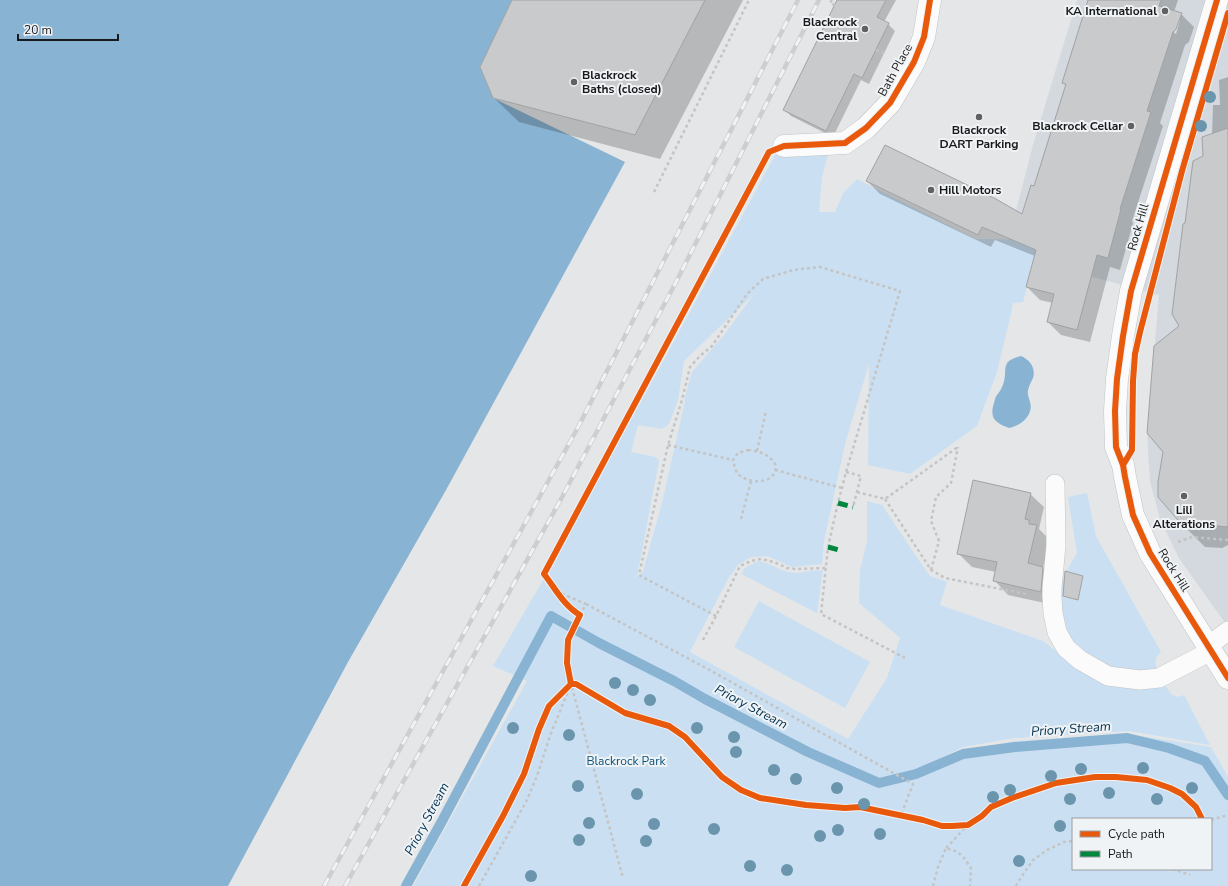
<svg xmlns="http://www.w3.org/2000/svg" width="1228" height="886" viewBox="0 0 1228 886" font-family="'Nunito Sans',sans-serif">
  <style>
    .built { fill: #d3d9de }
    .green { fill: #cae0f2; fill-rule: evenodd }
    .water { fill: #89b3d2 }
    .shadow { fill: #0003; fill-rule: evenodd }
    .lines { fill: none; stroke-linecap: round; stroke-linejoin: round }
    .stream { stroke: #89b3d2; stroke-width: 10 }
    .building { fill: #c8cacb; stroke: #a1a2a3 }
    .service-casing { stroke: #c2c3c5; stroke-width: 20 }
    .minor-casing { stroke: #c2c3c5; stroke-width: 23 }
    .tertiary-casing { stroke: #c2c3c5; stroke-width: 23 }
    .path { stroke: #c4c4c5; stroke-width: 2.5; stroke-dasharray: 3 3; stroke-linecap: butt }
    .service { stroke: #fbfbfc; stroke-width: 19 }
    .minor { stroke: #fbfbfc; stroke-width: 22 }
    .tertiary { stroke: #fbfbfc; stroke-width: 22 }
    .rail-casing { stroke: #cecece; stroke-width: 4.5 }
    .rail { stroke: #f0f3f6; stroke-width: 3; stroke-dasharray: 9; stroke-linecap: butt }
    .quiet { stroke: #00873e; stroke-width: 5; stroke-dasharray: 10 5; stroke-linecap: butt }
    .cycleway-casing { stroke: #f0f3f6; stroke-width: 8 }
    .cycleway { stroke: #e8590c; stroke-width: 6 }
    .tree { fill: #6a95ac }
    .poi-dot { fill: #5f6162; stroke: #f0f3f6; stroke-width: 1.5 }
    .labels { text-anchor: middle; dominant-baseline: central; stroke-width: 4; stroke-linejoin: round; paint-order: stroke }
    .poi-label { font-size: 12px; font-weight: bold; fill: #18191a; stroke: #f0f3f6; text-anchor: end }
    .street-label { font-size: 12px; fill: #18191a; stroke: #f0f3f6 }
    .park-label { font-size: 12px; fill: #07527b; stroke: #f0f3f6 }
    .water-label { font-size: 13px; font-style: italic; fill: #00324f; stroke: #f0f3f6 }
  </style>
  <rect width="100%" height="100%" fill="#e4e6e8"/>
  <path class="built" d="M 1077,0 L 1228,0 L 1228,627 L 1179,558 L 1160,519 L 1150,481 L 1147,433 L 1159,295 L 1005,253 L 1033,145 Z"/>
  <path class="green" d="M 785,153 L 821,153 L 828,155 L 822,177 L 819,212 L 835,212 L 843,193 L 857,179 L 976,239 L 1003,239 L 1038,245 L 1023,302 L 1013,303 L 1011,314 L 997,372 L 977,426 L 910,474 L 868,465 L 869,364 L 846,440 L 824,541 L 822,564 L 792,567 L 767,556 L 751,557 L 738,565 L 728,579 L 690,652 L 848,739 L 887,678 L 900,638 L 859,603 L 860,570 L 867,542 L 867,501 L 882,505 L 918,559 L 930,576 L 947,582 L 940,605 L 1043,641 L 1077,667 L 1105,685 L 1163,683 L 1172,695 L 1179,697 L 1184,695 L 1210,745 L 1129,731 L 1014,738 L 963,747 L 916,770 L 966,750 L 1015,741 L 1128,734 L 1211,747 L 1228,777 L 1228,886 L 413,886 L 527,681 L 493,666 L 557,556 L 746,209 L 775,155 ZM 754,294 L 724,335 L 692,372 L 684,400 L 685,401 L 662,503 L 643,571 L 637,577 L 659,461 L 656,457 L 631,452 L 638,425 L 662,429 L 669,424 L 678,400 L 684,361 ZM 1073,819 L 1211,819 L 1211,869 L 1073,869 Z
    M 1087,493 L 1096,536 L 1161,652 C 1155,658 1153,664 1159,670 L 1158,671 L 1119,670 L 1097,661 L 1073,642 L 1061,623 L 1061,580 L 1077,553 L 1068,497 Z
    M 758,561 L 766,563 L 787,572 L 799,573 L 807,571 L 823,570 L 817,613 L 741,574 L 745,568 Z
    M 759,601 L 870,662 L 845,708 L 734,647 Z"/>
  <path class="water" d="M 0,0 L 512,0 L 480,67 L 493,98 L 625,162 L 446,490 L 348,662 L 228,886 L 0,886 Z
    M 1021,356 C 1030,360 1036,368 1033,378 C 1031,382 1029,386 1028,390 C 1027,394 1029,398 1030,402 C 1034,415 1021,426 1009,428 C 996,423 989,419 994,403 C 995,400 995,397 997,395 C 999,392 1001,390 1002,387 C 1010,371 997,362 1021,356 Z"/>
  <path class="shadow" d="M 513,0 L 743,0 L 660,159 L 519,122 L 493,97 Z
    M 838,0 L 896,0 L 884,22 L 888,24 L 895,31 L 869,84 L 861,80 L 833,137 L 791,116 L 784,109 Z
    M 1089,0 L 1178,0 L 1174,12 L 1181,14 L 1194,27 L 1189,42 L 1185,45 L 1160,123 L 1163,126 L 1132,221 L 1133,223 L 1120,270 L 1110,267 L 1090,342 L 1061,335 L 1048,322 L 1053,303 L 1040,300 L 1027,287 L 1035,256 L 995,240 L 991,247 L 880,194 L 867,181 L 1023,215 L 1035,187 L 1067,86 L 1063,83 ZM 1178,20 L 1180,20 L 1176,34 L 1174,33 Z
    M 1228,77 L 1228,545 L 1222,548 L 1205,547 L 1185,527 L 1164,452 L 1180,326 L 1186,224 L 1204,156 L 1212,135 L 1213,105 L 1220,105 L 1219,80 Z
    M 1030,494 L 1044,507 L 1039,529 L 1050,540 L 1043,568 L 1056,581 L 1054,605 L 1008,595 L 995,581 L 996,572 L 972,567 L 958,553 Z"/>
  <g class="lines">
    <path class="stream" d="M 406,886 L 441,823 L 551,616 L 599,643 L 674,681 L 705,699 L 808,752 L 879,783 L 916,774 L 963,754 L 1015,747 L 1127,738 L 1169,748 L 1205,761 L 1228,795"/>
  </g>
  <path class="building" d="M 512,0 L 705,0 L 635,135 L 493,98 L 480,67 Z
    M 837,0 L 886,0 L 877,17 L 889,23 L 862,78 L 854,74 L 826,131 L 783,110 Z
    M 1088,0 L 1161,0 L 1159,6 L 1182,13 L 1176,29 L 1173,32 L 1147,111 L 1151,112 L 1120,209 L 1121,209 L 1108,258 L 1097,255 L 1077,330 L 1047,322 L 1054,294 L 1026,287 L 1036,250 L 982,227 L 978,235 L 866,181 L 885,145 L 996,199 L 1022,214 L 1031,185 L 1034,186 L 1066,84 L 1062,83 Z
    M 1228,128 L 1228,527 L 1208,525 L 1202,529 L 1184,527 L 1158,497 L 1158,482 L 1163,452 L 1147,433 L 1154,346 L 1179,326 L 1172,314 L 1183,224 L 1185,223 L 1193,161 L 1203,156 L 1202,137 Z
    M 973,480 L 1031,493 L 1025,519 L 1029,520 L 1029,524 L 1037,525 L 1028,563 L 1043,567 L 1041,592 L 993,581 L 997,562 L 957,554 Z
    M 1065,571 L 1083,576 L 1078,600 L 1063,596 Z"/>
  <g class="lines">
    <g class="service-casing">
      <path id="service" d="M 1055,484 L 1056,545 L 1052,588 L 1052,597 L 1053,613 L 1057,632 L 1066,648 L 1080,660 L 1108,676 L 1140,680 L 1159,678 L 1211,651
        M 1208,646 L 1228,631"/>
    </g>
    <g class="minor-casing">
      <path id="minor" d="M 784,146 L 845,143 L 866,128 L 890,103 L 914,62 L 924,37 L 930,0"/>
    </g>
    <g class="tertiary-casing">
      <path id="tertiary" d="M 1217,0 L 1131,291 L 1123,336 L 1117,379 L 1115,411 L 1116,447 L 1123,465 L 1125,477 L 1133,515 L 1150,553 L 1228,678"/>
    </g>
    <path class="path" d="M 832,0 L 830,3 L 835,5
      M 876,50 L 887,54
      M 654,192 L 749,0
      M 668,445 L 733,460
      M 748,450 C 760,451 771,455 776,466 C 776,469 775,473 773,475 C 764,485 745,482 737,473 C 735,469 734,464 733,460 L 738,453 Z
      M 757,451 L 766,411
      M 775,470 L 842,488
      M 846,472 L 861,476 L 853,507
      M 857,492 L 885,499 L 958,447
      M 885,499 L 931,570 L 945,578 L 1026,594
      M 741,519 L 751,481
      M 1178,542 L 1192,537 L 1228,540
      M 931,570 L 939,541 L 931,521 L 936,497 L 951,483 L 958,447
      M 586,604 L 706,668 L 913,784 L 901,815
      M 580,615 L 586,604 L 551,589 L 544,574 L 763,165
      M 716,616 L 639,575 L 668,445 L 682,400 L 690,367 L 700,356 L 712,346 L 747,294 L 763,279 L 793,270 L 820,267 L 900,291 L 846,472 L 838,503 L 828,547 L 821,614 L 905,658
      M 568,640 L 567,663 L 571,684 L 623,878
      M 703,640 L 716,616 L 740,566 L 751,561 L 761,559 L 774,562 L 787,568 L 796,569 L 826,568
      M 1211,820 L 1228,815
      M 946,848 L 968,825
      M 1172,869 L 1190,875
      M 479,886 L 526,802 L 537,776 L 550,736 L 571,684
      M 933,886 L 938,867 L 946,848 L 958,852 L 964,858 L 971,868 L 970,886
      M 1016,886 L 1018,882 L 1033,860 L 1047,850 L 1064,842 L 1073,841"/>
    <use href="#service" class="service"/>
    <use href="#minor" class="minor"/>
    <use href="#tertiary" class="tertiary"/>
    <g class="rail-casing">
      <path id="rail" d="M 324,886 L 576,431 L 798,0
        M 345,886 L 560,501 L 675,284 L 819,0"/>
    </g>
    <use href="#rail" class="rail"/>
    <path class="quiet" d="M 838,503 L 853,507
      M 828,547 L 839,550"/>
    <g class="cycleway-casing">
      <path id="cycleway" d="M 1217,0 L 1131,291 L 1123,336 L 1117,379 L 1115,411 L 1116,447 L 1123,465 L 1125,477 L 1133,515 L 1150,553 L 1228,678
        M 1123,465 L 1132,450 L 1133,381 L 1135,354 L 1140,332 L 1182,171 L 1228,13
        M 571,684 L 567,663 L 568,640 L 580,615 C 564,606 555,588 544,574 L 769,152 L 784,146 L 845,143 L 866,128 L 890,103 L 914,62 L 924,37 L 930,0
        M 571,684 L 576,684 L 625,713 L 669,726 L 685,737 L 722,777 L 741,790 L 760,798 L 806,805 L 845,808 L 860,807 L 923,820 L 942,826 L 952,826 L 968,825 L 982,816 L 991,807 L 1012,798 L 1056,783 L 1095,777 L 1116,777 L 1147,780 L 1170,788 L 1182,794 L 1196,807 L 1202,819
        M 464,886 L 503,816 L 524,774 L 539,729 L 549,706 L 571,684"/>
    </g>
    <use href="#cycleway" class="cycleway"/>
  </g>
  <g class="tree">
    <circle cx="1210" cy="97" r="6"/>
    <circle cx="1201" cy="126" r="6"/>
    <circle cx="615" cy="683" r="6"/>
    <circle cx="633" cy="690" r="6"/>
    <circle cx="650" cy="700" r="6"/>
    <circle cx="513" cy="728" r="6"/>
    <circle cx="697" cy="728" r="6"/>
    <circle cx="569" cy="735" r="6"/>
    <circle cx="734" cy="737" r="6"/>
    <circle cx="736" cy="752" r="6"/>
    <circle cx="1143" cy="768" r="6"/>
    <circle cx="1081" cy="769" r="6"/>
    <circle cx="774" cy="770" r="6"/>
    <circle cx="1051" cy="776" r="6"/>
    <circle cx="796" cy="779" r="6"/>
    <circle cx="578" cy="786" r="6"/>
    <circle cx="837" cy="788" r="6"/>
    <circle cx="1192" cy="788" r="6"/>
    <circle cx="1010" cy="790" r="6"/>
    <circle cx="1109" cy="793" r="6"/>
    <circle cx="637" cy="794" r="6"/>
    <circle cx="993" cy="797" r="6"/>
    <circle cx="1070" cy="799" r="6"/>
    <circle cx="1157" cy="799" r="6"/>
    <circle cx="864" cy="804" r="6"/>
    <circle cx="589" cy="823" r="6"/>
    <circle cx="654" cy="824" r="6"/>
    <circle cx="1060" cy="826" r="6"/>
    <circle cx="714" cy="829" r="6"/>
    <circle cx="838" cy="830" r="6"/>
    <circle cx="880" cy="834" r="6"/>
    <circle cx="820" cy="836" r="6"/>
    <circle cx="579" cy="840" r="6"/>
    <circle cx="646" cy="841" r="6"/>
    <circle cx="1019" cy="861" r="6"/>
    <circle cx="750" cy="866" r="6"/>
    <circle cx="787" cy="870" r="6"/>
    <circle cx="531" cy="876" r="6"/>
  </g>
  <g class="poi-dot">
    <circle cx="1165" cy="11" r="4"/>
    <circle cx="865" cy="29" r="4"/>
    <circle cx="574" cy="82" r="4"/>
    <circle cx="979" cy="117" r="4"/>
    <circle cx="1131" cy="126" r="4"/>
    <circle cx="931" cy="190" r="4"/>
    <circle cx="1184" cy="496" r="4"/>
  </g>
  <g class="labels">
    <g class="poi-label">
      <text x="1157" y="11">KA International</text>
      <text x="857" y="22">Blackrock<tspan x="857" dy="14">Central</tspan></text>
      <text x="582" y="75" text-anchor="start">Blackrock<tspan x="582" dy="14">Baths (closed)</tspan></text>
      <text x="1123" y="126">Blackrock Cellar</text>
      <text x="979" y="130" text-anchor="middle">Blackrock<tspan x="979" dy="14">DART Parking</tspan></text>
      <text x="939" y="190" text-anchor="start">Hill Motors</text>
      <text x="1184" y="510" text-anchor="middle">Lili<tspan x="1184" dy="14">Alterations</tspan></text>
    </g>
    <g class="street-label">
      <text transform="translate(895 70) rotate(-61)">Bath Place</text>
      <text transform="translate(1138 227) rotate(-74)">Rock Hill</text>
      <text transform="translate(1174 570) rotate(58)">Rock Hill</text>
    </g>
    <g class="park-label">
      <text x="626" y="761">Blackrock Park</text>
    </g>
    <g class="water-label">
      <text transform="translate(751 707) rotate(28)">Priory Stream</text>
      <text transform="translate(1071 729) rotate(-4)">Priory Stream</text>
      <text transform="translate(427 819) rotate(-62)">Priory Stream</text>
    </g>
  </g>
  <rect x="1072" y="818" width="140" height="52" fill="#f0f3f6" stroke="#9a9c9e"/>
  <rect x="1080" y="831" width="20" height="6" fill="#e8590c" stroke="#9a9c9e"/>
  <text x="1108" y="838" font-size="12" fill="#18191a">Cycle path</text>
  <rect x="1080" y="851" width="20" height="6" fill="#00873e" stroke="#9a9c9e"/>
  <text x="1108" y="858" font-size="12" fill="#18191a">Path</text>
  <path d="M18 34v6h100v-6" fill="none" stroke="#18191a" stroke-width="2"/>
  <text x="24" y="34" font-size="12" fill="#18191a" stroke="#f0f3f6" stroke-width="3" paint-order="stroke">20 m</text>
</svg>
